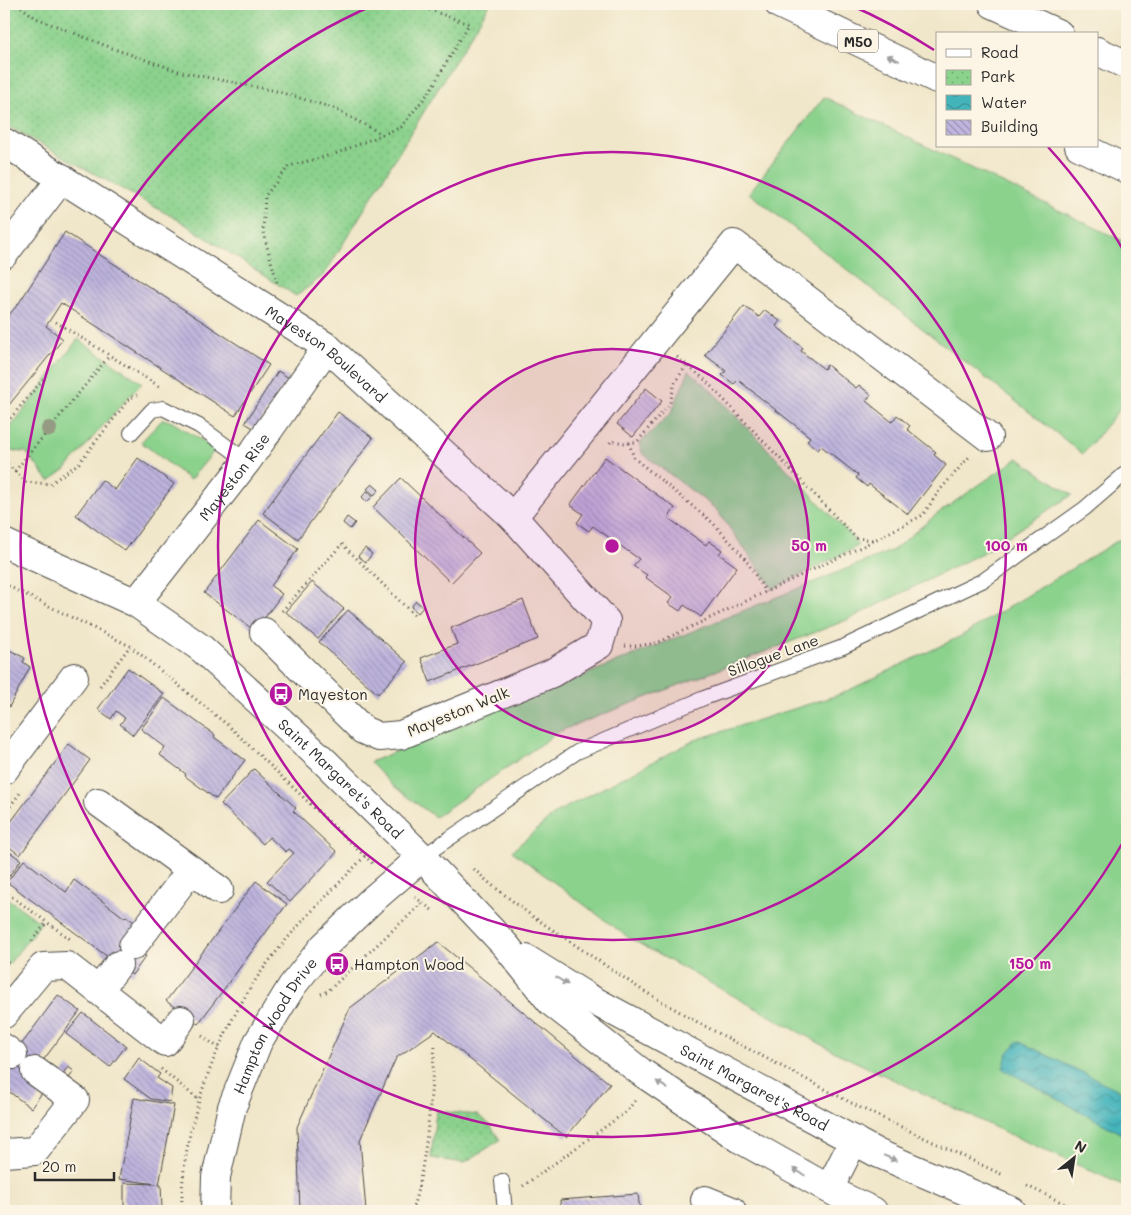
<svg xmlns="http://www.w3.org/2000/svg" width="1131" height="1215" viewBox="0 0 1131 1215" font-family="Mali,sans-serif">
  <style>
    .grass { fill: #8bd28d; stroke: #5b7e5c }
    .park { fill: url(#park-dots); stroke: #5b7e5c }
    .water { fill: url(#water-waves); stroke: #387073 }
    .building { fill: url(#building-back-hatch) }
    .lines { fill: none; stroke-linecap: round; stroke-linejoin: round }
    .lane-casing { stroke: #494743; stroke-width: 16 }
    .street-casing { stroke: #494743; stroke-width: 30 }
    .secondary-casing { stroke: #494743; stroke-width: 30 }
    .highway-casing { stroke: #494743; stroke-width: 30 }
    .path { stroke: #494743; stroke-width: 3; stroke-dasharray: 1 4; stroke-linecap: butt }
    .lane { stroke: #fff; stroke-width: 14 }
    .street { stroke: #fff; stroke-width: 28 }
    .secondary { stroke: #fff; stroke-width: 28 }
    .highway { stroke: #fff; stroke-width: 28 }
    .tree { fill: #949b82 }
    .oneway { fill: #a0a0a0 }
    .ring { fill: none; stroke: #b5179e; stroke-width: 2.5 }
    .labels { text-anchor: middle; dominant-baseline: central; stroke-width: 4; stroke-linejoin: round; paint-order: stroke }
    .shield { fill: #fcf5e5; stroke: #6a6863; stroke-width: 1 }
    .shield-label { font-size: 14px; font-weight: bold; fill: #2b2b2b }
    .street-label { font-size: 15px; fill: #2b2b2b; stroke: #fcf5e5 }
    .poi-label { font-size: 15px; fill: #2b2b2b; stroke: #fcf5e5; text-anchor: start }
    .centre { fill: #b5179e; stroke: #fcf5e5; stroke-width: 2.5 }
    .ring-label { font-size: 15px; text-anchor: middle; font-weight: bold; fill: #b5179e; stroke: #fcf5e5; stroke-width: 4; stroke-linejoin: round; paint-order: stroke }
  </style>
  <defs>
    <pattern id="park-dots" width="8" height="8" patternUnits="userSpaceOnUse" patternTransform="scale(1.25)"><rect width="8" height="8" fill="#8bd28d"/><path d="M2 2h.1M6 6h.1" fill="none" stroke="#78b47a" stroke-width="1.8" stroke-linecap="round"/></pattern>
    <pattern id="water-waves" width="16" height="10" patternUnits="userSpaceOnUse" patternTransform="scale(1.25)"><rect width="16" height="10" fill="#44b4bb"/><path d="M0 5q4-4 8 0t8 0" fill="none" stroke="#399398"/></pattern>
    <pattern id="building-back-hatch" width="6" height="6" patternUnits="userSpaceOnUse" patternTransform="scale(1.25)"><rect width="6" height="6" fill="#beb4de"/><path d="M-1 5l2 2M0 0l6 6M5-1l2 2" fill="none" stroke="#9b93b4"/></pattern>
  </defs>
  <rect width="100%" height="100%" fill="#fcf5e5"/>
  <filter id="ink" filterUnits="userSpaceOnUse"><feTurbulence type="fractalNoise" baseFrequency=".02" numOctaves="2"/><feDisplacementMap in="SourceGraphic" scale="10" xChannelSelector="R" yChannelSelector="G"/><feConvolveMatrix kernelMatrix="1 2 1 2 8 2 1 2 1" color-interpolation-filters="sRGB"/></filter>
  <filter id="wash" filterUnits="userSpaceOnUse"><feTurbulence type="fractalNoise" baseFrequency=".0096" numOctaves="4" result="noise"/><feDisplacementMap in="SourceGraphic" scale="20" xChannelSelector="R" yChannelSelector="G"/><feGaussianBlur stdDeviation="1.12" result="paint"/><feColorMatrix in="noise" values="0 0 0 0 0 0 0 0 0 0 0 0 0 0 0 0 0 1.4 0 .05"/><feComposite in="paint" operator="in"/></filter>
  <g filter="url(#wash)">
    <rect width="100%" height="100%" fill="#f0e6c9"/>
    <path class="grass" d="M 824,97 L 1127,243 L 1127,400 L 1083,454 L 749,193 Z
      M 78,339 L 142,383 L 113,414 L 66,469 L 49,481 L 26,452 L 8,451 L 4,445 L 4,436 Z
      M 689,371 L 707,386 L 850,535 L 858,546 L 773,589 L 716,509 L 642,453 L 640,443 L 671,413 Z
      M 163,419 L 172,422 L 216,449 L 190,480 L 141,442 Z
      M 1018,458 L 1045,477 L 1072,495 L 982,553 L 847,620 L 560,731 L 435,817 L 394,787 L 370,762 L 893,550 L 937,514 Z
      M 1127,535 L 1127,1187 L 1009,1134 L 837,1053 L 629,938 L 512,851 L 557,812 L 695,740 L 841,694 L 961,636 Z
      M 4,896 L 41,923 L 4,970 Z"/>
    <path class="park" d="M 4,4 L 490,4 L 324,275 L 296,296 L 182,222 L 4,124 Z
      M 436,1111 L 478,1115 L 490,1125 L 500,1140 L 464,1163 L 431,1158 Z"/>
    <path class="water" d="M 1018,1041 L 1127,1094 L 1127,1137 L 1003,1069 L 1007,1054 Z"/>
    <g id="blocks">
      <path class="building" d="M 65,232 L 269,365 L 235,416 L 61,303 L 46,326 L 63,339 L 4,411 L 4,321 L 19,303 Z
        M 744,306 L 759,317 L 765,310 L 780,321 L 776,326 L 803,348 L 801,351 L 824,369 L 827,365 L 856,388 L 859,385 L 871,395 L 866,401 L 892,422 L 897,415 L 910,426 L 907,429 L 936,452 L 934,455 L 946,465 L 908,514 L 869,484 L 867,487 L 856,478 L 858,475 L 821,446 L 818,450 L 807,441 L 810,437 L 738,380 L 734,384 L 722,375 L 726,371 L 705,355 Z
        M 278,371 L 289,378 L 255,429 L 245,423 Z
        M 646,388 L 662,401 L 633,437 L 617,424 Z
        M 338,412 L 373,438 L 298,539 L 263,513 Z
        M 605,457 L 675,508 L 668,518 L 706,545 L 709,541 L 722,550 L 719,554 L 737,567 L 701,617 L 684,605 L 680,611 L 668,603 L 673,597 L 645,577 L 647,575 L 633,566 L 639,559 L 593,526 L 589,531 L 577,523 L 583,514 L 570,505 Z
        M 138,458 L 174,484 L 125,551 L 76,515 L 102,480 L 115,490 Z
        M 401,478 L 480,553 L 451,583 L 373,507 Z
        M 372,484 L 379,490 L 374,495 L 367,489 Z
        M 367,491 L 373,496 L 367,502 L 362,497 Z
        M 347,517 L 355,523 L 350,529 L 343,523 Z
        M 259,520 L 298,549 L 271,586 L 282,594 L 255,631 L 204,593 Z
        M 365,548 L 372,554 L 366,562 L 358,556 Z
        M 312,582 L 344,609 L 318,639 L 286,612 Z
        M 523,600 L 538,639 L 430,682 L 421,658 L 457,644 L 451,628 Z
        M 416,601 L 423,607 L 418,613 L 411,607 Z
        M 348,610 L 407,662 L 378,694 L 319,642 Z
        M 4,647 L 25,658 L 23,662 L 30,667 L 9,707 L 4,704 Z
        M 128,668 L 164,694 L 133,735 L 120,724 L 125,718 L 116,711 L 111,719 L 98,709 Z
        M 164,698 L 215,735 L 214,737 L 245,760 L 216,799 L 185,776 L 186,774 L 160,755 L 165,747 L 141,729 Z
        M 69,744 L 90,760 L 20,855 L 4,843 L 4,831 Z
        M 254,769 L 296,808 L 293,811 L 337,852 L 290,902 L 267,881 L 294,853 L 289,849 L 286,852 L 269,837 L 263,844 L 221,804 Z
        M 4,848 L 21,860 L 7,879 L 4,877 Z
        M 24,860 L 66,892 L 74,880 L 125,918 L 126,916 L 142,928 L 130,944 L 146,956 L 132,975 L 7,882 Z
        M 256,881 L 287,904 L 198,1024 L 166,1001 Z
        M 438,942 L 610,1084 L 566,1137 L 435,1031 L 396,1058 L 360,1140 L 366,1211 L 300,1211 L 297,1127 L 350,1008 Z
        M 58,995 L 80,1011 L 30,1078 L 45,1089 L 31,1108 L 4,1088 L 4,1068 Z
        M 83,1013 L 126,1046 L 110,1067 L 66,1034 Z
        M 139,1058 L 160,1074 L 157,1078 L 172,1088 L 170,1102 L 151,1099 L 124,1079 Z
        M 68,1067 L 74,1071 L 67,1081 L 61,1076 Z
        M 134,1098 L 174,1105 L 159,1185 L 161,1185 L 162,1209 L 165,1209 L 165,1211 L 124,1211 L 124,1183 L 156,1184 L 119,1179 Z
        M 638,1194 L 640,1211 L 561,1211 L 560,1200 Z"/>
    </g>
  </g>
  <g filter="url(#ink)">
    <use href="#blocks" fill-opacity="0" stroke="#494743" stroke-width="1"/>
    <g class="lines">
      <g class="lane-casing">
        <path id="lane" d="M 131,433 L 152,410 L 163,408 L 199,426 L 247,461
          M 422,857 L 577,752 L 704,698 L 843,647 L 984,580 L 1084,509 L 1127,472
          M 502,1181 L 505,1211"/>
      </g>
      <g class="street-casing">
        <g id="street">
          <path id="s1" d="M 4,142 L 327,347 L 513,517 L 606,621 L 599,645 L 552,673 L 401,735 L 379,737 L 363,730 L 264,632"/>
          <path d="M 4,254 L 62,178"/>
          <path d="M 513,517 L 734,244 L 988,437"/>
          <path id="s2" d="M 136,603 L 247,461 L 327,347"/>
          <path d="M 4,770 L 74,677"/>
          <path d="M 98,802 L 219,890"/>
          <path d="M 133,946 L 191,870"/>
          <path d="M 99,990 L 118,965"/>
          <path d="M 4,1014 L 43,967 L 67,966 L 165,1042 L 181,1020"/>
          <path d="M 4,1048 L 13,1055"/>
          <path d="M 4,1153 L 35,1151 L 75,1100 L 35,1071"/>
          <path d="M 705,1200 L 732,1211"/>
          <path id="s3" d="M 215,1211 L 216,1177 L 232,1107 L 258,1042 L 292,986 L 324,946 L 371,901 L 422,857"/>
        </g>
      </g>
      <g class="secondary-casing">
        <g id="secondary">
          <path id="s4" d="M 4,543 L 136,603 L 201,648 L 323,760 L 422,857 L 506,946 L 551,1002 L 641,1072 L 742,1140 L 847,1199 L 873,1211"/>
          <path id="s5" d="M 526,959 L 587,997 L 877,1153 L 1012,1211"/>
          <path d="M 829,1189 L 854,1140"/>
        </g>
      </g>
      <g class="highway-casing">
        <path id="highway" d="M 779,4 L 937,79
          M 993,4 L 1059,34
          M 1097,51 L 1127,65
          M 1079,146 L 1127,169"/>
      </g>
      <path class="path" d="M 17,4 L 36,18 L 117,50 L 181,72 L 276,91 L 333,108 L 382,134
        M 277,282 L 263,232 L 265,196 L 289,166 L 335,154 L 401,127 L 430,91 L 469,24 L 427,9 L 362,4
        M 56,322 L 162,388
        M 677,357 L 704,379 L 856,538 L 875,540
        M 4,426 L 45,377
        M 610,443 L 611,441 L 625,443 L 637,442 L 670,403 L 675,382 L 687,365
        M 629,443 L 634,458 L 713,523 L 744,557 L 766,592
        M 4,461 L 26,482 L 50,484 L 79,463 L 130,398 L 137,395
        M 15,471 L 110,355
        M 4,584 L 130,646 L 230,727 L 373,864
        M 282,611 L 342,544 L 414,615
        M 625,646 L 636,646 L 657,643 L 863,546 L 923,515 L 939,491 L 969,457
        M 100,686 L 130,646
        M 4,814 L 20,793
        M 474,869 L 488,882 L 532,916 L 642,990 L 699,1023 L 859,1107 L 1003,1175
        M 4,891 L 70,939
        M 415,897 L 432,910
        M 32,941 L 47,922
        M 4,959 L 11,965
        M 321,994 L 328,991 L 395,928 L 410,915 L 423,902
        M 202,1036 L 219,1048
        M 161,1069 L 199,1100
        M 523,1186 L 626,1112 L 635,1101
        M 1027,1186 L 1080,1211
        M 182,1211 C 179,1127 223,1016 277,951 C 304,917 335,888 365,856
        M 412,1211 C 428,1158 430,1100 435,1045"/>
      <use href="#lane" class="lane"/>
      <use href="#street" class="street"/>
      <use href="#secondary" class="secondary"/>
      <use href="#highway" class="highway"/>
    </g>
    <circle class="tree" cx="49" cy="429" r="8"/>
    <defs><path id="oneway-solid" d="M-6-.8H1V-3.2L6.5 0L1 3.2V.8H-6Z" transform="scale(1.25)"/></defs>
    <g class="oneway">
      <use href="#oneway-solid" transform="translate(893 58) rotate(-155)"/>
      <use href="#oneway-solid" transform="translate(562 981) rotate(32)"/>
      <use href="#oneway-solid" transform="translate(662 1085) rotate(-146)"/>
      <use href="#oneway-solid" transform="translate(890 1158) rotate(23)"/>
      <use href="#oneway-solid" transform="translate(799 1172) rotate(-150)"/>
    </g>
  </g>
  <circle cx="612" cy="546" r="197" fill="#b5179e" fill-opacity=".12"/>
  <g class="ring">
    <circle cx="612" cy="546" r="197"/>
    <circle cx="612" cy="546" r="394"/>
    <path d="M1126 837A591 591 0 1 1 376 4M848 4A591 591 0 0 1 934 50M1048 147A591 591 0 0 1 1126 255"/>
  </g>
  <defs>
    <g id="bus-disc" transform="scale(1.25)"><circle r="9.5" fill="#b5179e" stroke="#fcf5e5"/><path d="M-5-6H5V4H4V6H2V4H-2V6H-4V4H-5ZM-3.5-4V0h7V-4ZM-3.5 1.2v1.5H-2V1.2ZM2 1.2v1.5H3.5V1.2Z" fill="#fff"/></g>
  </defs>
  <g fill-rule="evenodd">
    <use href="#bus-disc" x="281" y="694"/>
    <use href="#bus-disc" x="337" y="964"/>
  </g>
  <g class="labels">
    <rect class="shield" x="838" y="29.5" width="40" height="23" rx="4"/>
    <g class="shield-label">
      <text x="858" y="41">M50</text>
    </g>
    <g class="street-label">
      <text stroke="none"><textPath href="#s1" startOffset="386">Mayeston Boulevard</textPath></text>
      <text stroke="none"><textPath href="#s2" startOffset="160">Mayeston Rise</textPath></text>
      <text transform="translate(773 655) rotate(-20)">Sillogue Lane</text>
      <text transform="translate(458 711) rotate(-22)">Mayeston Walk</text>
      <text stroke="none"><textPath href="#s4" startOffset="415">Saint Margaret's Road</textPath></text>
      <text stroke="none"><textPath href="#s3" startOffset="198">Hampton Wood Drive</textPath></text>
      <text stroke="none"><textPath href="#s5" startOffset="262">Saint Margaret's Road</textPath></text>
    </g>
    <g class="poi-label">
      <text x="298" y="694">Mayeston</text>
      <text x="354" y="964">Hampton Wood</text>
    </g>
  </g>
  <circle cx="612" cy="546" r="8" class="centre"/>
  <g class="ring-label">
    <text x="809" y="551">50 m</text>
    <text x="1006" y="551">100 m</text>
    <text x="1030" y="969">150 m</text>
  </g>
  <rect width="1131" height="1215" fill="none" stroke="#fcf5e5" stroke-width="20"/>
  <rect x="936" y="32" width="162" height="115" fill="#fcf5e5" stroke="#a8a49b"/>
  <rect x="946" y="49" width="25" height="8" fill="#ffffff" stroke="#a8a49b"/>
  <text x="981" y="58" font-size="15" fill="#2b2b2b">Road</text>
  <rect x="946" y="70" width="25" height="15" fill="url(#park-dots)" stroke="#a8a49b"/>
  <text x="981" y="82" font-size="15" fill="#2b2b2b">Park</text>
  <rect x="946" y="95" width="25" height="15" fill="url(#water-waves)" stroke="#a8a49b"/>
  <text x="981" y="108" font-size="15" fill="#2b2b2b">Water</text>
  <rect x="946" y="120" width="25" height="15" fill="url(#building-back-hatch)" stroke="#a8a49b"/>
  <text x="981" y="132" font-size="15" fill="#2b2b2b">Building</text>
  <g transform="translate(1074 1158) rotate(30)" stroke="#fcf5e5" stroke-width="4" paint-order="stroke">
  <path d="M0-4L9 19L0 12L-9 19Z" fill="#2b2b2b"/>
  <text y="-8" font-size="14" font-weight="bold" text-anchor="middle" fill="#2b2b2b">N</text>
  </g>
  <path d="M35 1172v8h79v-8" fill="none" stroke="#2b2b2b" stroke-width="2.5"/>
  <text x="42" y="1172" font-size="15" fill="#2b2b2b" stroke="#fcf5e5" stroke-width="4" paint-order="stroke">20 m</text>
</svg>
